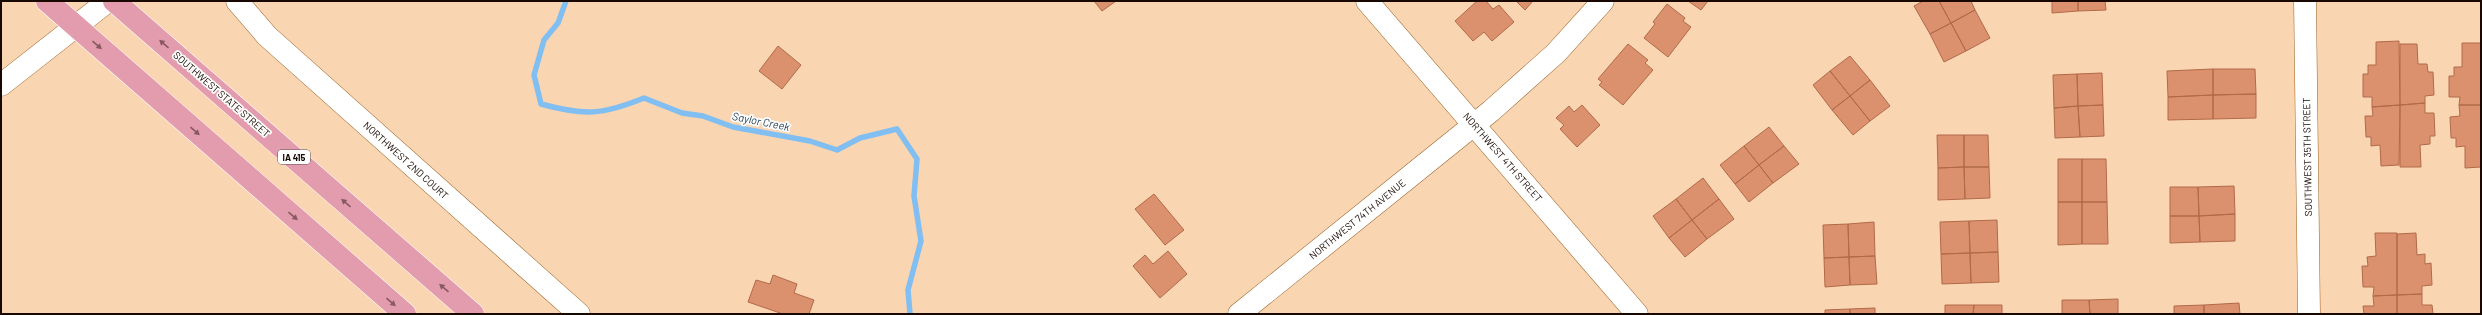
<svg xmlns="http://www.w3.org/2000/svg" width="2482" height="315" viewBox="0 0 2482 315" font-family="Barlow,sans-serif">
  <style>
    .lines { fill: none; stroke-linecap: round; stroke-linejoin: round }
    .stream { stroke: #81bef2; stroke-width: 5.5 }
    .building { fill: #dc916e; stroke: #b16a48 }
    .minor-casing { stroke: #976123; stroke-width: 23 }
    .major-casing { stroke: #fff; stroke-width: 23 }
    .minor { stroke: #fff; stroke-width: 22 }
    .major { stroke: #e39bae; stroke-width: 22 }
    .oneway { fill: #885960 }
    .labels { text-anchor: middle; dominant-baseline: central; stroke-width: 3.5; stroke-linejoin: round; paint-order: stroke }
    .shield { fill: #fefefe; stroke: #5d524c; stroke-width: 1 }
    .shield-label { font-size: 9px; font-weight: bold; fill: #180800 }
    .street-label { font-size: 10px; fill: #180800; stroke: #fefefe }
    .water-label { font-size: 11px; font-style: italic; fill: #1b3b56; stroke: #fefefe }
  </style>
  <rect width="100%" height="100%" fill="#fad5b2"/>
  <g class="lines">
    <path class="stream" d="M 566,1 L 558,23 L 544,40 L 534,75 L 541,104 C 585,116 602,115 644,98 L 682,113 L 703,116 L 733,127 L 810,141 L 837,150 L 860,138 L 897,129 L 917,159 L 914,196 L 921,241 L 908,290 L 910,314"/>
  </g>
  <path class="building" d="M 1094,1 L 1116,1 L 1102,11 Z
    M 1477,1 L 1486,1 L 1493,9 L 1499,5 L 1514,22 L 1492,41 L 1484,32 L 1473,41 L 1455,21 Z
    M 1516,1 L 1533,1 L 1525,10 Z
    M 1688,1 L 1708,1 L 1701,10 Z
    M 1923,1 L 1939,1 L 1951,23 L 1930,34 L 1914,6 Z
    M 1939,1 L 1971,1 L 1975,10 L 1951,23 Z
    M 2052,1 L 2078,1 L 2078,11 L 2052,13 Z
    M 2078,1 L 2105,1 L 2106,10 L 2078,11 Z
    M 1667,4 L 1685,18 L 1683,21 L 1691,27 L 1668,57 L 1644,38 L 1655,24 L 1653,22 Z
    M 1975,10 L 1990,38 L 1966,51 L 1951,23 Z
    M 1951,23 L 1966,51 L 1944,62 L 1930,34 Z
    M 2399,41 L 2400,105 L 2372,107 L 2372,97 L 2363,97 L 2363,74 L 2368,74 L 2368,65 L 2376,65 L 2376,42 Z
    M 2462,43 L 2481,43 L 2481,105 L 2459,105 L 2460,97 L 2449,97 L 2449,76 L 2454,76 L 2454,67 L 2462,67 Z
    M 1628,44 L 1648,60 L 1645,63 L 1653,70 L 1623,105 L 1599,85 L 1602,82 L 1598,79 Z
    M 2400,44 L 2417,44 L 2418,64 L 2427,64 L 2428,72 L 2433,72 L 2434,95 L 2425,96 L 2425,103 L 2400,105 Z
    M 778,46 L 801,65 L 782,89 L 759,71 Z
    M 1850,56 L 1870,80 L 1850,96 L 1830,71 Z
    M 2213,69 L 2255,69 L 2256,94 L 2213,95 Z
    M 2213,69 L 2213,95 L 2168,97 L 2167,71 Z
    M 1830,71 L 1850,96 L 1832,110 L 1813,85 Z
    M 2102,73 L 2103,105 L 2078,106 L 2077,74 Z
    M 2077,74 L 2078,106 L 2054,108 L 2053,75 Z
    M 1870,80 L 1890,106 L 1870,121 L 1850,96 Z
    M 2256,94 L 2256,118 L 2213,119 L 2213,95 Z
    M 2213,95 L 2213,119 L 2168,120 L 2168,97 Z
    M 1850,96 L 1870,121 L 1853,135 L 1832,110 Z
    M 2425,103 L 2425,113 L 2434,113 L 2435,136 L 2430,136 L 2430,144 L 2420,145 L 2421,167 L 2400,167 L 2400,105 Z
    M 1582,105 L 1600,125 L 1577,147 L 1560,129 L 1564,125 L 1556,118 L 1569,106 L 1574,112 Z
    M 2103,105 L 2104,136 L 2080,137 L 2078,106 Z
    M 2400,105 L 2399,165 L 2381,166 L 2380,145 L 2371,146 L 2371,137 L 2366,137 L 2365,116 L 2373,116 L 2372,107 Z
    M 2459,105 L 2481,105 L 2481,167 L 2465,168 L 2465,146 L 2456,147 L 2456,138 L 2451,138 L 2450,117 L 2460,116 Z
    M 2078,106 L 2080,137 L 2055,138 L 2054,108 Z
    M 1769,127 L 1784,146 L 1759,165 L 1744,146 Z
    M 1937,135 L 1964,135 L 1964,167 L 1938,168 Z
    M 1964,135 L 1988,135 L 1989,167 L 1964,167 Z
    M 1744,146 L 1759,165 L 1735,184 L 1720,165 Z
    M 1784,146 L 1799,164 L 1773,183 L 1759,165 Z
    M 2058,159 L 2082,159 L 2082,202 L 2058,202 Z
    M 2082,159 L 2106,159 L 2107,202 L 2082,202 Z
    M 1759,165 L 1773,183 L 1749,202 L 1735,184 Z
    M 1964,167 L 1965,199 L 1938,200 L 1938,168 Z
    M 1964,167 L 1989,167 L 1990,198 L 1965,199 Z
    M 1703,178 L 1719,199 L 1692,220 L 1676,199 Z
    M 2234,186 L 2235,214 L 2199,216 L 2198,187 Z
    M 2170,187 L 2198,187 L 2199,216 L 2170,216 Z
    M 1154,194 L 1184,230 L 1165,245 L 1135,209 Z
    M 1676,199 L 1692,220 L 1669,238 L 1653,216 Z
    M 1719,199 L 1734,219 L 1707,239 L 1692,220 Z
    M 2058,202 L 2082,202 L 2082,244 L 2058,245 Z
    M 2082,202 L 2107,202 L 2108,244 L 2082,244 Z
    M 2235,214 L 2235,241 L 2200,242 L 2199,216 Z
    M 2170,216 L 2199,216 L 2200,242 L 2170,243 Z
    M 1692,220 L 1707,239 L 1685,257 L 1669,238 Z
    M 1997,220 L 1998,252 L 1970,253 L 1969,221 Z
    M 1969,221 L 1970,253 L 1941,254 L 1940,222 Z
    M 1874,222 L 1875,256 L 1849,257 L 1848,224 Z
    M 1848,224 L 1849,257 L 1824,258 L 1823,225 Z
    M 2375,233 L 2397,233 L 2397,295 L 2373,296 L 2374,287 L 2363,287 L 2362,266 L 2368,266 L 2367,257 L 2376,256 Z
    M 2416,233 L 2417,255 L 2425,254 L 2425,264 L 2431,263 L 2432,285 L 2422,286 L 2422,294 L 2397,295 L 2397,234 Z
    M 1168,251 L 1187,274 L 1160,298 L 1133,266 L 1145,255 L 1153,264 Z
    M 1998,252 L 1999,282 L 1971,283 L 1970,253 Z
    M 1970,253 L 1971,283 L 1942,284 L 1941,254 Z
    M 1875,256 L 1877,284 L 1850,285 L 1849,257 Z
    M 1849,257 L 1850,285 L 1825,287 L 1824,258 Z
    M 773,275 L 797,284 L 794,293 L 814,300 L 809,314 L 783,314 L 748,302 L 756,280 L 770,284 Z
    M 2422,294 L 2422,305 L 2432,305 L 2433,314 L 2397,314 L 2397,295 Z
    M 2397,295 L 2397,314 L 2364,314 L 2363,306 L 2374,306 L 2373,296 Z
    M 2118,299 L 2118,314 L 2090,314 L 2089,300 Z
    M 2062,300 L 2089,300 L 2090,314 L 2062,314 Z
    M 2239,303 L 2240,314 L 2204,314 L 2204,305 Z
    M 1945,305 L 1974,305 L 1973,314 L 1945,314 Z
    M 1974,305 L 2002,305 L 2002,314 L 1973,314 Z
    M 2204,305 L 2204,314 L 2174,314 L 2174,306 Z
    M 1875,308 L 1875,314 L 1850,314 L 1850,309 Z
    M 1850,309 L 1850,314 L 1825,314 L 1825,310 Z"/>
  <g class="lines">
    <g class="minor-casing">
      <path id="minor" d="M 237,1 L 267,36 L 579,314
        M 1367,1 L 1637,314
        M 2305,1 L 2309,314
        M 1,85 L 108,1
        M 1239,314 L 1491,111 L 1556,53 L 1603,1"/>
    </g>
    <g class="major-casing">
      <path id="major" d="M 47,1 L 405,314
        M 114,1 L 473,314"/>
    </g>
    <use href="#minor" class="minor"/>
    <use href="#major" class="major"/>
  </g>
  <defs><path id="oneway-solid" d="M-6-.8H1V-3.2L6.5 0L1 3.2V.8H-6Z"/></defs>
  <g class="oneway">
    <use href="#oneway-solid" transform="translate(164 44) rotate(-139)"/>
    <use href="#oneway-solid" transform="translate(97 45) rotate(41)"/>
    <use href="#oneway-solid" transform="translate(195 131) rotate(41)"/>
    <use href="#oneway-solid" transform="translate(346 203) rotate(-139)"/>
    <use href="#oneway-solid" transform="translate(293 216) rotate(41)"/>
    <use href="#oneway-solid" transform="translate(444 288) rotate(-139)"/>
    <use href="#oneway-solid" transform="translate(391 302) rotate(41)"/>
  </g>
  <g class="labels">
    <rect class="shield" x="278" y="150" width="32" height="14" rx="3"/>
    <g class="shield-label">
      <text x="294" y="157">IA 415</text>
    </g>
    <g class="street-label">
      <text transform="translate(222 94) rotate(41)">SOUTHWEST STATE STREET</text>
      <text transform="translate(1503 157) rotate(49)">NORTHWEST 4TH STREET</text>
      <text transform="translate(2307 157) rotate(-91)">SOUTHWEST 35TH STREET</text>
      <text transform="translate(406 160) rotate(42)">NORTHWEST 2ND COURT</text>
      <text transform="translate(1357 219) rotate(-39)">NORTHWEST 74TH AVENUE</text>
    </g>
    <g class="water-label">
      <text transform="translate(761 121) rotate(11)">Saylor Creek</text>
    </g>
  </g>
  <rect width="2482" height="315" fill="none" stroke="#180800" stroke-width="4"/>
</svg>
